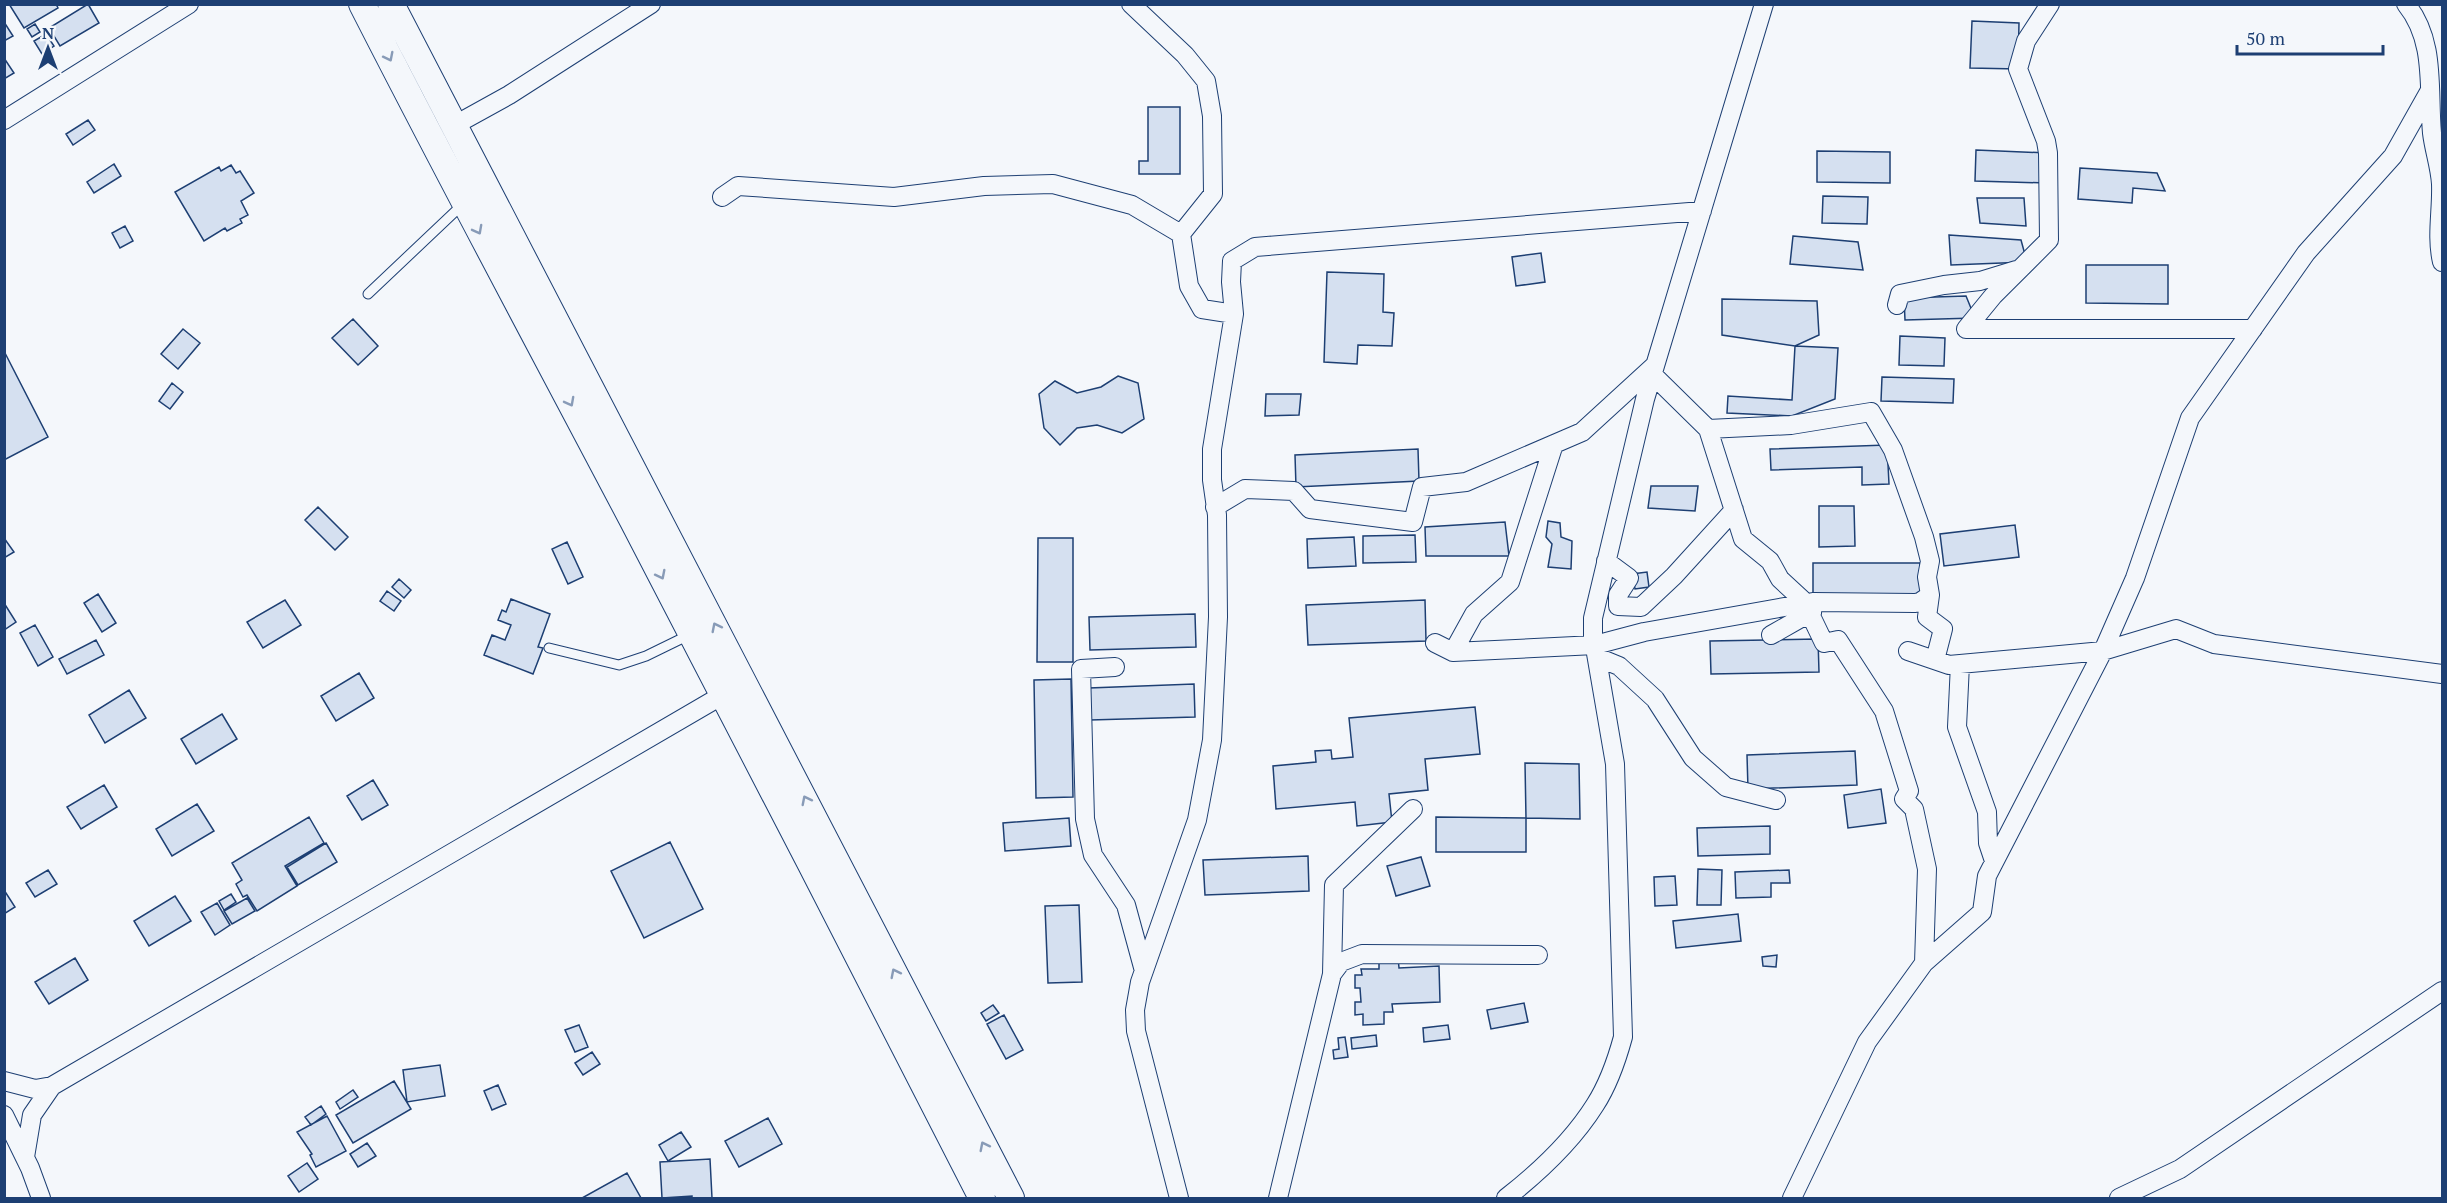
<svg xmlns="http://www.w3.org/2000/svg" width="2447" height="1203" viewBox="0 0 2447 1203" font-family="'PT Serif',serif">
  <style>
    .building { fill: #d5e0f0; stroke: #1d3f73; stroke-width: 1.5 }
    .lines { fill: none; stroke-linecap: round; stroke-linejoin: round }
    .service-casing { stroke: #1d3f73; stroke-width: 11 }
    .minor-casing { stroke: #1d3f73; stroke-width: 20 }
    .secondary-casing { stroke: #1d3f73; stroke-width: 28 }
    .service { stroke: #f4f7fb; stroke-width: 9 }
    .minor { stroke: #f4f7fb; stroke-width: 18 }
    .secondary { stroke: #f4f7fb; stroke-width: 26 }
    .oneway { stroke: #889bb7 }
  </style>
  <rect width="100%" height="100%" fill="#f4f7fb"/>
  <path class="building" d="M 9,4 L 56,4 L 58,8 L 24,28 Z
    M 88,4 L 99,23 L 60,46 L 49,28 Z
    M 1972,21 L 2019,23 L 2018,69 L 1970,68 Z
    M 4,22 L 13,36 L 4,41 Z
    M 35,24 L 40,32 L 32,37 L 27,29 Z
    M 46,34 L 54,46 L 42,54 L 34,41 Z
    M 4,58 L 14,73 L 4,79 Z
    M 1148,107 L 1180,107 L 1180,174 L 1139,174 L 1139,161 L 1148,161 Z
    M 88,120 L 95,130 L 73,145 L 66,134 Z
    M 1976,150 L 2048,153 L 2047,183 L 1975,181 Z
    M 1817,151 L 1890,152 L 1890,183 L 1817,182 Z
    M 114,164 L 121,176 L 94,193 L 87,182 Z
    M 231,165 L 236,173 L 240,171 L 254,193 L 241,201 L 248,215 L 240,219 L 242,223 L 227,231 L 225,228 L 204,241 L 175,192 L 219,167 L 221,171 Z
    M 2080,168 L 2157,173 L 2165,191 L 2133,188 L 2132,203 L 2078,199 Z
    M 1823,196 L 1868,197 L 1867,224 L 1822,223 Z
    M 1977,198 L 2024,198 L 2026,226 L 1980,223 Z
    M 125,226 L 133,241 L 120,248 L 112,233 Z
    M 1949,235 L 2021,240 L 2027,262 L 1951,265 Z
    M 1793,236 L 1858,242 L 1863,270 L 1790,264 Z
    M 1541,253 L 1545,282 L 1516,286 L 1512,257 Z
    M 2086,265 L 2168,265 L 2168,304 L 2086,303 Z
    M 1327,272 L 1384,274 L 1383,312 L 1394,313 L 1392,346 L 1358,345 L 1357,364 L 1324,362 Z
    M 1966,296 L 1975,318 L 1905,320 L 1904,298 Z
    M 1722,299 L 1817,301 L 1819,335 L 1795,346 L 1722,335 Z
    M 353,319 L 378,346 L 358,365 L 332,338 Z
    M 183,329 L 200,343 L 178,369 L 161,354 Z
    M 1900,336 L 1945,338 L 1944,366 L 1899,365 Z
    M 1795,346 L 1838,348 L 1835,399 L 1792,416 L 1727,413 L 1728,396 L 1792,400 Z
    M 5,353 L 48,437 L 4,460 L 4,354 Z
    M 1118,376 L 1138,383 L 1144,419 L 1122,433 L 1097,425 L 1077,428 L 1060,445 L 1044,428 L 1039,394 L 1055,381 L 1077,393 L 1101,387 Z
    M 1882,377 L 1954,379 L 1953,403 L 1881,401 Z
    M 172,383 L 183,392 L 170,409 L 159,401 Z
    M 1266,394 L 1301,394 L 1299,415 L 1265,416 Z
    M 1887,445 L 1889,484 L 1862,485 L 1862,467 L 1771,470 L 1770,449 Z
    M 1418,449 L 1419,481 L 1296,487 L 1295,455 Z
    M 1651,486 L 1698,486 L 1695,511 L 1648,508 Z
    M 1819,506 L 1854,506 L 1855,546 L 1819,547 Z
    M 318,507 L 348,537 L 335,550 L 305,520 Z
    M 1548,521 L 1560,523 L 1561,537 L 1572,541 L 1571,569 L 1548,567 L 1552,544 L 1546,537 Z
    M 1505,522 L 1509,556 L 1426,556 L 1425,527 Z
    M 2015,525 L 2019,557 L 1944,566 L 1940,534 Z
    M 1415,535 L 1416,562 L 1363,563 L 1363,536 Z
    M 1354,537 L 1356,566 L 1308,568 L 1307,539 Z
    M 4,538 L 14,552 L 4,558 Z
    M 1038,538 L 1073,538 L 1073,662 L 1037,662 Z
    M 567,542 L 583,577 L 568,584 L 552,549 Z
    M 1813,563 L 1920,563 L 1920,599 L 1813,599 Z
    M 1647,572 L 1649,587 L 1635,589 L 1632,574 Z
    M 399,579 L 411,590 L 404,598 L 392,587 Z
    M 387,591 L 401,601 L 394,611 L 380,601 Z
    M 98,594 L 116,623 L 102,632 L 84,603 Z
    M 511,599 L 550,614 L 538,647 L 543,648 L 533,674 L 484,655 L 492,635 L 505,640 L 511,625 L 498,620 L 502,610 L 506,612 Z
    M 285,600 L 301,625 L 263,648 L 247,622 Z
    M 1425,600 L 1426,641 L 1308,645 L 1306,605 Z
    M 4,603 L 16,622 L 4,630 Z
    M 1195,614 L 1196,647 L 1090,650 L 1089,617 Z
    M 35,625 L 53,657 L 38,666 L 20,633 Z
    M 1818,639 L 1819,672 L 1711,674 L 1710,641 Z
    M 96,640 L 104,655 L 67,674 L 59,659 Z
    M 359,673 L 374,698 L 336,721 L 321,696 Z
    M 1071,679 L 1073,797 L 1036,798 L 1034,680 Z
    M 1194,684 L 1195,717 L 1090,720 L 1089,688 Z
    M 129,690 L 146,718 L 105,743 L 89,715 Z
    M 1475,707 L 1480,754 L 1425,759 L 1428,790 L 1389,794 L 1392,822 L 1357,826 L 1355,802 L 1276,809 L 1273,766 L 1316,762 L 1315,751 L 1331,750 L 1332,759 L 1353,757 L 1349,718 Z
    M 222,714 L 237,739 L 196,764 L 181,739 Z
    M 1855,751 L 1857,785 L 1748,789 L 1747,755 Z
    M 1525,763 L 1579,764 L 1580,819 L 1526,818 Z
    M 373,780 L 388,805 L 362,820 L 347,796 Z
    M 104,785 L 117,807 L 81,829 L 67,807 Z
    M 1881,789 L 1886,823 L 1848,828 L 1844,795 Z
    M 197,804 L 214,831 L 172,856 L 156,829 Z
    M 309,817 L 324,843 L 285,866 L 297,886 L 257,911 L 247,895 L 243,897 L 236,884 L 242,880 L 232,863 Z
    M 1436,817 L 1526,818 L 1526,852 L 1436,852 Z
    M 1069,818 L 1071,846 L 1005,851 L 1003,823 Z
    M 1770,826 L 1770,854 L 1698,856 L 1697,828 Z
    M 670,842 L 703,909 L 644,938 L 611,871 Z
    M 326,843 L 337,862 L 298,885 L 287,867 Z
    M 1308,856 L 1309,891 L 1205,895 L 1203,860 Z
    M 1421,857 L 1430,886 L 1396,896 L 1387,866 Z
    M 1698,869 L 1722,870 L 1721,905 L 1697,905 Z
    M 48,870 L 57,884 L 35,897 L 26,883 Z
    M 1789,870 L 1790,883 L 1771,883 L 1771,897 L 1736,898 L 1735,872 Z
    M 1675,876 L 1677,905 L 1655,906 L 1654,877 Z
    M 4,890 L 15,907 L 4,914 Z
    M 231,894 L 236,902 L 224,910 L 219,901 Z
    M 175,896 L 191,921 L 149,946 L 134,921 Z
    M 247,898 L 255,911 L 232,924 L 224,911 Z
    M 217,903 L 230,925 L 215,935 L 201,912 Z
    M 1079,905 L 1082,982 L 1048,983 L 1045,906 Z
    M 1738,914 L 1741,941 L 1676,948 L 1673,921 Z
    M 1777,955 L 1776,967 L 1763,966 L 1762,957 Z
    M 1398,957 L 1399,968 L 1439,966 L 1440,1002 L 1392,1004 L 1393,1012 L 1384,1012 L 1384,1024 L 1363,1025 L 1363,1014 L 1355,1015 L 1355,1002 L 1361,1002 L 1360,988 L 1355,988 L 1355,975 L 1362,975 L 1361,969 L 1379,969 L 1379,958 Z
    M 75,958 L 88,980 L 49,1004 L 35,982 Z
    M 1524,1003 L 1528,1022 L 1491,1029 L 1487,1010 Z
    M 993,1005 L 999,1013 L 986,1021 L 981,1013 Z
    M 1004,1015 L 1023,1050 L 1006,1059 L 987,1024 Z
    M 579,1025 L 588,1047 L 575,1052 L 565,1030 Z
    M 1448,1025 L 1450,1039 L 1424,1042 L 1423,1028 Z
    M 1376,1035 L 1377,1046 L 1352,1049 L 1351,1038 Z
    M 1345,1037 L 1348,1057 L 1334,1059 L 1333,1050 L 1339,1049 L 1338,1038 Z
    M 592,1052 L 600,1064 L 583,1075 L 575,1063 Z
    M 440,1065 L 445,1096 L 407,1102 L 403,1070 Z
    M 394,1081 L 411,1109 L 353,1143 L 336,1115 Z
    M 498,1085 L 506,1104 L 492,1110 L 484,1091 Z
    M 353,1090 L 358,1097 L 340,1109 L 336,1102 Z
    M 321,1106 L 326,1114 L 311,1125 L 305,1117 Z
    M 327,1116 L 346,1151 L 316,1167 L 310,1155 L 312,1154 L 297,1132 Z
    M 768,1118 L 782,1144 L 739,1167 L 725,1141 Z
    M 681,1132 L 691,1147 L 668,1161 L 659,1145 Z
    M 367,1143 L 376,1156 L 358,1167 L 350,1154 Z
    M 710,1159 L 712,1198 L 692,1198 L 692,1196 L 662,1198 L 660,1162 Z
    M 307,1163 L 318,1179 L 299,1192 L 288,1176 Z
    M 627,1173 L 641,1198 L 582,1198 Z"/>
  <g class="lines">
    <g class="service-casing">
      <path id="service" d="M 368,294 L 462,205
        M 549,648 L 619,665 L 646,656 L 689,635"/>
    </g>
    <g class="minor-casing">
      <path id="minor" d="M 1131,4 L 1185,55 L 1206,81 L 1212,116 L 1213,194 L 1181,234
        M 2050,4 L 2026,41 L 2018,69 L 2046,141 L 2048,153 L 2049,240 L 1993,296 L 1966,329 L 2253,329
        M 2406,4 C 2436,41 2428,88 2432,133 C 2434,150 2440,167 2441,184 C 2442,210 2436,236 2442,262
        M 4,120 L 189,4
        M 453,126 L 509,95 L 651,4
        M 722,197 L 738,186 L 894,197 L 984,186 L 1053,184 L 1132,205 L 1181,234 L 1189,286 L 1202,309 L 1234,314
        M 1897,305 L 1900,294 L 1944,285 L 1980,281 L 2016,270
        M 1652,374 L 1708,429 L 1791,425 L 1871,412 L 1893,450 L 1924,537 L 1930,561 L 1927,577 L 1930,595 L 1927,617 L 1943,629 L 1935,660
        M 1708,429 L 1743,539 L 1770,561 L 1780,579 L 1806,603
        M 1215,507 L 1245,489 L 1294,491 L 1310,509 L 1413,522 L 1422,487 L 1466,482 L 1582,432 L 1653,367
        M 1606,561 L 1629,578 L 1618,595 L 1618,606 L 1641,607 L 1674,576 L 1734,510
        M 1812,613 L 1813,602 L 1915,603 L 1920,602 L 1930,595
        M 1771,635 L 1801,618 L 1812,618 L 1824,643 L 1838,640 L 1884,711 L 1909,791 L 1904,799 L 1914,809 L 1927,869 L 1924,963 L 1867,1042 L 1792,1198
        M 1435,643 L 1453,652 L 1474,614 L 1510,582 L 1554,444
        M 1908,651 L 1949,665 L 2103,651 L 2176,629 L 2214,644 L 2442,674
        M 1453,652 L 1595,645 L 1644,632 L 1813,602
        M 1597,657 L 1619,666 L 1655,699 L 1693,758 L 1726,787 L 1776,800
        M 1960,664 L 1957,727 L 1987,812 L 1988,843 L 1994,861
        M 1115,667 L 1081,669 L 1085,819 L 1093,855 L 1126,905 L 1144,971
        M 1924,963 L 1982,912 L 1987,876 L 2103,651 L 2135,578 L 2190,418 L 2306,253 L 2393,156 L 2429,92
        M 1332,974 L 1334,885 L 1413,809
        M 4,1081 L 35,1089 L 52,1086 L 733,689
        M 4,1115 L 30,1168 L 41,1198
        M 25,1157 L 32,1115 L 52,1086
        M 1179,1198 L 1136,1031 L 1135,1010 L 1140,982 L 1197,820 L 1212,740 L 1218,617 L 1217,515 L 1212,480 L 1212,449 L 1234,314 L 1231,282 L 1232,261 L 1255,247 L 1702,211
        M 1278,1198 L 1332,974 L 1341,962 L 1362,954 L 1538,955
        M 1506,1198 C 1538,1173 1573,1140 1595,1105 C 1608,1085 1617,1059 1623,1037 L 1615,764 L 1593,636 L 1593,618 L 1645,399 L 1764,4
        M 2119,1198 L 2180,1169 L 2442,991"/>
    </g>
    <g class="secondary-casing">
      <path id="secondary" d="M 362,4 C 450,177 542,348 632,519 C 750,745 866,971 982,1198
        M 391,4 L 1011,1198"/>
    </g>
    <use href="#service" class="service"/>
    <use href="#minor" class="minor"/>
    <use href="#secondary" class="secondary"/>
  </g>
  <defs><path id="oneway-chevron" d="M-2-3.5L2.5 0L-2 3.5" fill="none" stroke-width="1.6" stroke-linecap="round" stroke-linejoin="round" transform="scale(1.5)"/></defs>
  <g class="oneway">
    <use href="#oneway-chevron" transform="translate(389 57) rotate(63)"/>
    <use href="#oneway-chevron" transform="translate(478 230) rotate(62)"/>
    <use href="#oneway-chevron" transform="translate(570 402) rotate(62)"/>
    <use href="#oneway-chevron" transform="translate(661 575) rotate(63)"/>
    <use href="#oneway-chevron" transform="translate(716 627) rotate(-117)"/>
    <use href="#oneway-chevron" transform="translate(806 800) rotate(-117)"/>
    <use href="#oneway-chevron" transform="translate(895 973) rotate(-117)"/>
    <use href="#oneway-chevron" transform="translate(984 1146) rotate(-117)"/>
  </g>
  <rect width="2447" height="1203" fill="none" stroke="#1d3f73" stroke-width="12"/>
  <g transform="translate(48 48)" stroke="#f4f7fb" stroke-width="4.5" paint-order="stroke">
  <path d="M0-4.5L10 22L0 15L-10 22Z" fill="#1d3f73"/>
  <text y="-9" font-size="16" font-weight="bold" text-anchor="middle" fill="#1d3f73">N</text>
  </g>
  <path d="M2237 45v9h146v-9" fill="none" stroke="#1d3f73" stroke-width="3"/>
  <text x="2246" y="45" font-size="18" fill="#1d3f73" stroke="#f4f7fb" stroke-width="4.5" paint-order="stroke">50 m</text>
</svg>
